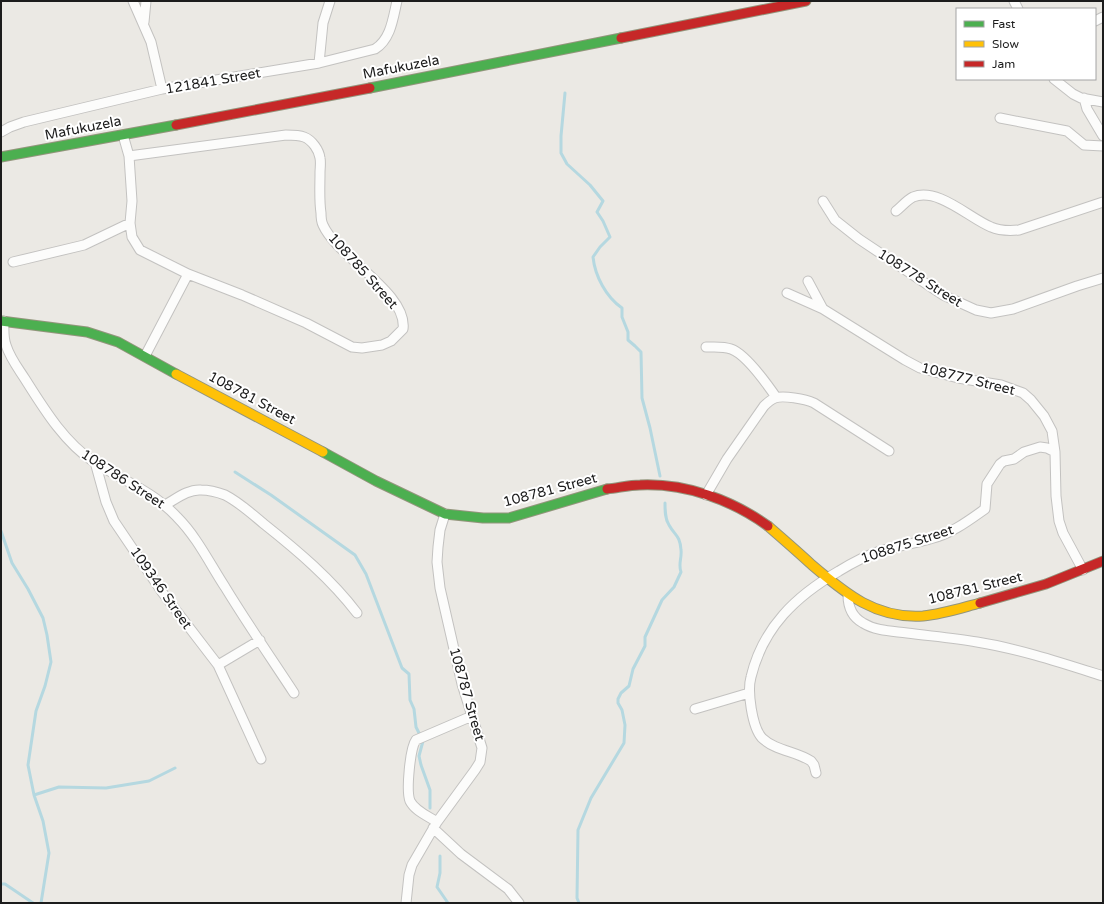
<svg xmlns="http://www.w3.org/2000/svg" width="1104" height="904" viewBox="0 0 1104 904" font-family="'Varela Round',sans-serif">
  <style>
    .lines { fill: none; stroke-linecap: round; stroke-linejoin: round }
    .stream { stroke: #b5d8e0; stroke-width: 3 }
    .street-casing { stroke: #c3c2c0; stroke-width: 11 }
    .fast-casing { stroke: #93957c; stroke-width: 11 }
    .slow-casing { stroke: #93957c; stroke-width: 11 }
    .jam-casing { stroke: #93957c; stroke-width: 11 }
    .street { stroke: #fcfcfb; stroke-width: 9 }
    .fast { stroke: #4caf50; stroke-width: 9 }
    .slow { stroke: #ffc107; stroke-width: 9 }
    .jam { stroke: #c62828; stroke-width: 9 }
    .labels { text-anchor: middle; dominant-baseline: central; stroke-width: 4; stroke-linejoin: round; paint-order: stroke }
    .street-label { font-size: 14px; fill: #1c1c1c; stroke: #fff }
  </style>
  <rect width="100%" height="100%" fill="#ebe9e4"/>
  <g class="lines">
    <path class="stream" d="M 565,93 L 561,136 L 561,153 L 567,164 L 590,185 L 603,201 L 597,212 L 603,221 L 610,237 L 600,247 L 593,257 C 595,276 606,297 622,308 L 622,317 L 628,332 L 628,340 L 635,346 L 641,352 L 642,398 L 650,428 L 660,476
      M 235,472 L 271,495 L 355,555 L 366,574 L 402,668 L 409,674 L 410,700 L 414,709 L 416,727 L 423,741 L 419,756 L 421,765 L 430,790 L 430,808
      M 1,531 L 12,563 L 28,589 L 43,618 L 47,635 L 51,662 L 45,686 L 36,711 L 28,765 L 34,795 L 43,821 L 49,853 L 41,903
      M 34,795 L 59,787 L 106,788 L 149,781 L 175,768
      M 440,856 L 440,873 L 437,887 L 448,903
      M 1,884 L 5,884 L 33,903
      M 579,903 L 577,898 L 578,830 L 591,798 L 624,743 L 625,725 L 622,710 L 618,703 L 618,699 L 621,693 L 629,686 L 633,669 L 645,646 L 645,637 L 662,600 L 674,587 L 681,572 C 678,564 682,558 681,550 C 680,535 675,536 669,525 C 665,519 665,511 665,503"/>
    <g class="street-casing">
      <path id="street" d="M 133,1 L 151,42 L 162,89
        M 1014,1 L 1018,9
        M 1095,21 L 1103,17
        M 144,22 L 146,1
        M 319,63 L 323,23 L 330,1
        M 1054,79 L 1073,94 L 1081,98 L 1103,102
        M 1084,98 L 1087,109 L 1103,136
        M 1000,118 L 1067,131 L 1084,145 L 1103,146
        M 1,132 L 10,127 L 24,122 L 162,89 L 319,63 L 375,49 C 391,39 393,18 397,1
        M 123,135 L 129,156 L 132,201 L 130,223 L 132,237 L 140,250 L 188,274
        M 129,156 L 286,135 C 292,135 299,135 304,137 C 312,140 319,150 320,158 C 321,163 320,168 320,173 C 320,186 319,200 321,213 C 321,217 321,221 323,225 C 337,257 408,293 403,329 L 391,341 L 382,345 L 362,348 L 352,347 L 306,323 L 242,295 L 188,274 L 145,356
        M 823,201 L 835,220 L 859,239 L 943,295 L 976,310 L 991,313 L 1013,309 L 1077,286 L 1103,278
        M 896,211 C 901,207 907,200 913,197 C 938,187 969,218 991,227 C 1000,231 1009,231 1019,230 L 1103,202
        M 13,262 L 84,245 L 130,223
        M 808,281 L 823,309
        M 787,293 L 823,309 L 905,360 L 920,368 L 958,378 L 1001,385 L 1023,393 L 1031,400 L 1044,416 L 1052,431 L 1055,452 L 1056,496 L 1059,521 L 1063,533 L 1083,570
        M 4,321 C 4,329 3,337 6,345 C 10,358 18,368 25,379 C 44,409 64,442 94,462 C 122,480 154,492 177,517 C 197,537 210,564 225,587 C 247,623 271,658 294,693
        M 706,347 C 714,347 723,346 731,349 C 746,354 767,384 776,397
        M 95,462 L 106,502 L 114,521 L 162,592 L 218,665 L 260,640
        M 706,495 L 727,459 L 764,406 C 767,403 770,400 775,398 C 783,395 805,399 814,403 L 889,451
        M 165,505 C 176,499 188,489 201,490 C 209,490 217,492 225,495 C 239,502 252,514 264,524 C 298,551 331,579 357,613
        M 848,595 C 848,606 852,617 863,623 C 876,631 892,631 907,633 C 930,636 954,638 977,642 C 1020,649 1062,663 1103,676
        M 218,665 L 261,759
        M 695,709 L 749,693
        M 816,773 L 814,765 L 811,761 C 796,751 776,751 762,738 C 752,727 747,691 751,677 C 763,627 796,596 839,571 C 852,563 865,556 880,551 C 896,546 913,544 930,539 C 951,534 968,521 985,509 L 987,484 L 1000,464 L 1004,461 L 1014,459 L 1024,452 L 1040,447 L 1047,448 L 1055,452
        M 437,822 C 428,816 415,811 410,801 C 406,791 410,748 416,740 L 472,716
        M 433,828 L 461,854 L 508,889 L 519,903
        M 406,903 L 409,875 L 412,865 L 437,822 L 475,770 L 480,762 L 482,748 L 462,684 L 440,588 L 437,562 L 438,547 L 440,530 L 445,514"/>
    </g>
    <g class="fast-casing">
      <path id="fast" d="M 370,88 L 621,38
        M 1,157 L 176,125
        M 1,321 L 87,332 L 118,342 L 176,374
        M 323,452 L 376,481 L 445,514 L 483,518 L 509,518 L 607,489"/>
    </g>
    <g class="slow-casing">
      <path id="slow" d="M 176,374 L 323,452
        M 768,526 C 783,539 798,552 812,565 C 846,594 876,619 923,616 C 943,614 961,608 980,603"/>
    </g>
    <g class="jam-casing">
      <path id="jam" d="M 621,38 L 806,1
        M 176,125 L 370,88
        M 607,489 C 618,488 629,485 640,485 C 686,483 732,500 768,526
        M 980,603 L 1046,584 L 1103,561"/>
    </g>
    <use href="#street" class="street"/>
    <use href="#fast" class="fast"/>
    <use href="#slow" class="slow"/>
    <use href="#jam" class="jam"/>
  </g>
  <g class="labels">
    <g class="street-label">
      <text transform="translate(401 67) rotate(-11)">Mafukuzela</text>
      <text transform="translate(213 81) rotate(-10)">121841 Street</text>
      <text transform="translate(83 128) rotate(-11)">Mafukuzela</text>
      <text transform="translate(363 271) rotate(48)">108785 Street</text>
      <text transform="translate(920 278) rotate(32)">108778 Street</text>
      <text transform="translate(968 379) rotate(14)">108777 Street</text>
      <text transform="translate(252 398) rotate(28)">108781 Street</text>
      <text transform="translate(123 479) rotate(33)">108786 Street</text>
      <text transform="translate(550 490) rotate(-15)">108781 Street</text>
      <text transform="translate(907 544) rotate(-18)">108875 Street</text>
      <text transform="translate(161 588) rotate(55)">109346 Street</text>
      <text transform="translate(975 588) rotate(-14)">108781 Street</text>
      <text transform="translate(467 694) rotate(74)">108787 Street</text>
    </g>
  </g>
  <rect width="1104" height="904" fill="none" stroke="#1c1c1c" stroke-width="4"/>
  <rect x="956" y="8" width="140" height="72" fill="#ffffff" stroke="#a4a4a4"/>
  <rect x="964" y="21" width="20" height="6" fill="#4caf50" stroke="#a4a4a4"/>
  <text x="992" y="28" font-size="12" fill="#1c1c1c">Fast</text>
  <rect x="964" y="41" width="20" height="6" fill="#ffc107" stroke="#a4a4a4"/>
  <text x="992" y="48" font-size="12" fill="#1c1c1c">Slow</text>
  <rect x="964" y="61" width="20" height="6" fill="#c62828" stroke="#a4a4a4"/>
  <text x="992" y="68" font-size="12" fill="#1c1c1c">Jam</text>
</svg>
